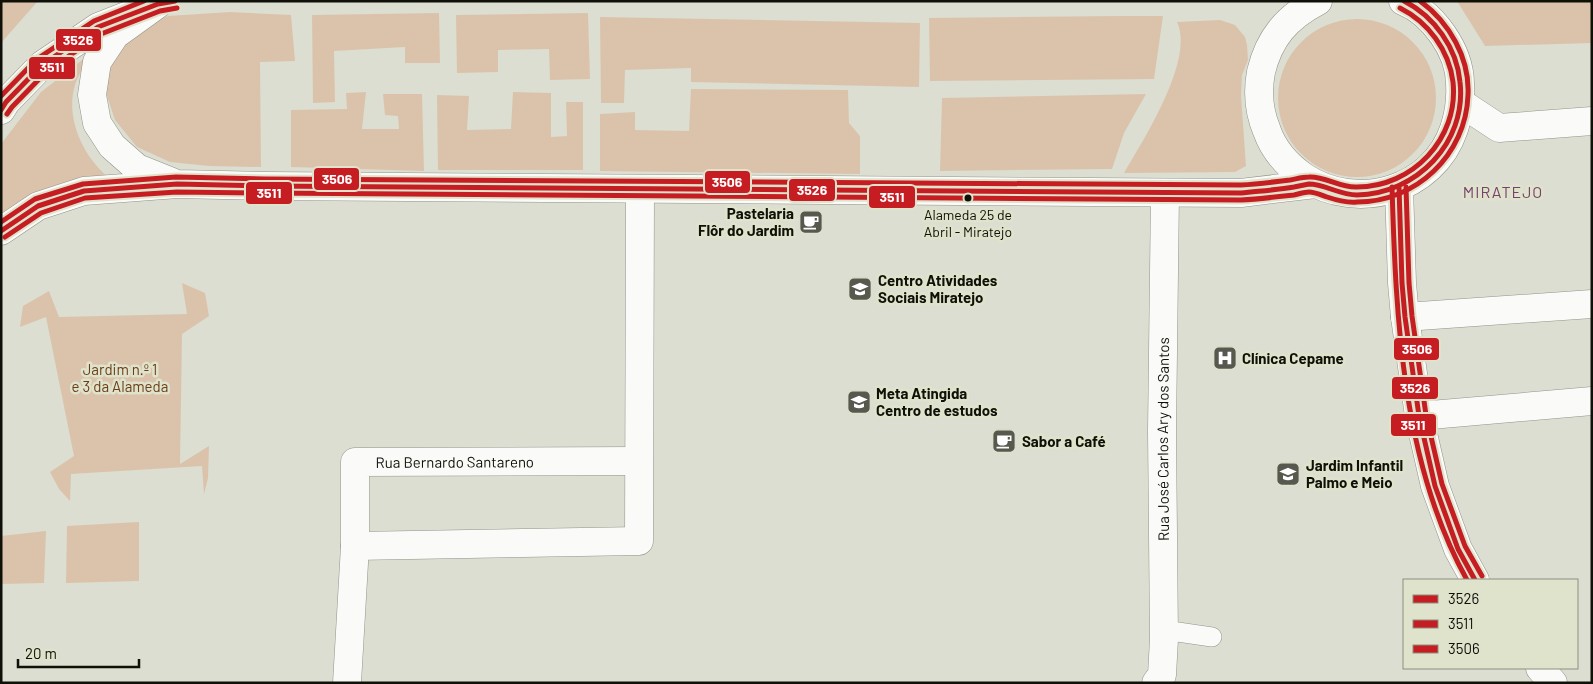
<svg xmlns="http://www.w3.org/2000/svg" width="1593" height="684" viewBox="0 0 1593 684" font-family="Barlow,sans-serif">
  <style>
    .green { fill: #dbc3ab }
    .lines { fill: none; stroke-linecap: round; stroke-linejoin: round }
    .service-casing { stroke: #92938a; stroke-width: 20 }
    .minor-casing { stroke: #92938a; stroke-width: 29 }
    .tertiary-casing { stroke: #92938a; stroke-width: 29 }
    .secondary-casing { stroke: #92938a; stroke-width: 29 }
    .service { stroke: #fafaf8; stroke-width: 19 }
    .minor { stroke: #fafaf8; stroke-width: 28 }
    .tertiary { stroke: #fafaf8; stroke-width: 28 }
    .secondary { stroke: #fafaf8; stroke-width: 28 }
    .bus-1-casing { stroke: #e0e3cc; stroke-width: 9 }
    .bus-2-casing { stroke: #e0e3cc; stroke-width: 9 }
    .bus-3-casing { stroke: #e0e3cc; stroke-width: 9 }
    .bus-1 { stroke: #c61d23; stroke-width: 5 }
    .bus-2 { stroke: #c61d23; stroke-width: 5 }
    .bus-3 { stroke: #c61d23; stroke-width: 5 }
    .bus-dot { fill: #0f1008; stroke: #e0e3cc; stroke-width: 2 }
    .labels { text-anchor: middle; dominant-baseline: central; stroke-width: 5; stroke-linejoin: round; paint-order: stroke }
    .bus-label { font-size: 14px; fill: #0f1008; stroke: #e0e3cc }
    .poi-label { font-size: 15px; font-weight: bold; fill: #0f1008; stroke: #e0e3cc; text-anchor: start }
    .park-label { font-size: 15px; fill: #6c3e17; stroke: #e0e3cc }
    .street-label { font-size: 15px; fill: #0f1008; stroke: #e0e3cc }
    .neighbourhood-label { font-size: 16px; letter-spacing: 1px; fill: #78406e; stroke: #e0e3cc }
    .line-badge { stroke: #e0e3cc; stroke-width: 2 }
    .badge-label { font-size: 14px; text-anchor: middle; font-weight: bold; fill: #fff }
  </style>
  <rect width="100%" height="100%" fill="#dcded1"/>
  <path class="green" d="M 1,1 L 38,1 L 1,43 Z
    M 1457,1 L 1592,1 L 1592,43 L 1485,46 Z
    M 230,12 L 291,15 L 295,61 L 260,62 L 261,167 L 209,166 L 170,162 L 137,147 L 115,120 L 105,90 L 110,65 L 135,30 L 168,16 Z
    M 439,13 L 440,63 L 405,63 L 405,47 L 334,51 L 335,102 L 313,103 L 312,15 Z
    M 588,13 L 590,79 L 550,80 L 549,49 L 498,50 L 498,72 L 457,73 L 456,15 Z
    M 1119,16 L 1163,16 L 1154,79 L 930,81 L 929,18 Z
    M 600,17 L 920,23 L 919,87 L 691,82 L 691,68 L 625,70 L 624,103 L 601,103 Z
    M1278 98a79 79 0 1 1 158 0a79 79 0 1 1-158 0Z
    M 1220,20 L 1235,25 L 1245,37 L 1247,45 L 1248,60 L 1242,75 L 1241,96 L 1246,166 L 1235,172 L 1124,173 C 1143,140 1195,60 1177,22 Z
    M 86,57 L 87,63 C 56,100 78,155 113,181 L 1,223 L 1,144 L 41,92 Z
    M 691,89 L 848,90 L 849,123 L 860,136 L 860,174 L 600,171 L 600,114 L 635,112 L 635,130 L 689,131 Z
    M 366,92 L 362,129 L 399,129 L 398,116 L 385,115 L 383,94 L 422,94 L 424,171 L 291,167 L 291,110 L 347,109 L 346,93 Z
    M 513,92 L 551,93 L 551,137 L 567,136 L 566,102 L 583,102 L 583,170 L 438,170 L 437,95 L 469,96 L 467,130 L 511,129 Z
    M 1146,94 L 1124,133 L 1112,169 L 940,171 L 942,98 Z
    M 182,283 L 205,293 L 209,316 L 182,334 L 180,464 L 209,446 L 208,478 L 204,494 L 202,466 L 71,474 L 70,501 L 59,489 L 50,472 L 74,456 L 46,317 L 20,327 L 23,306 L 49,291 L 59,317 L 187,314 Z
    M 139,522 L 139,581 L 66,583 L 67,526 Z
    M 46,531 L 44,583 L 1,584 L 1,536 Z"/>
  <g class="lines">
    <g class="service-casing">
      <path id="service" d="M 1164,630 L 1212,637"/>
    </g>
    <g class="minor-casing">
      <g id="minor">
        <path d="M 1461,103 L 1499,128 L 1592,121"/>
        <path d="M 1405,317 L 1592,304"/>
        <path d="M 1419,416 L 1592,401"/>
        <path d="M 355,546 L 639,541 L 640,189"/>
        <path id="s1" d="M 347,683 L 355,546 L 355,462 L 638,461"/>
        <path id="s2" d="M 1156,683 L 1162,675 L 1164,639 L 1162,431 L 1165,193"/>
      </g>
    </g>
    <g class="tertiary-casing">
      <path id="tertiary" d="M 1399,187 L 1402,283 L 1405,317 L 1419,416 L 1435,486 L 1458,549 L 1475,580
        M 1540,668 L 1553,683"/>
    </g>
    <g class="secondary-casing">
      <path id="secondary" d="M 1318,1 C 1287,17 1269,38 1261,72 C 1257,93 1259,112 1267,131 C 1274,151 1287,165 1304,177 C 1357,212 1433,191 1454,129 C 1459,114 1461,100 1460,84 C 1460,51 1433,13 1403,1
        M 158,4 L 115,35 L 97,62 L 92,95 L 97,123 L 112,146 L 137,168 L 172,182
        M 1,110 L 6,102 L 42,65 L 98,27 L 131,14
        M 1,231 L 38,206 L 84,191 L 177,184 L 265,186 L 1241,193 L 1315,184"/>
    </g>
    <use href="#service" class="service"/>
    <use href="#minor" class="minor"/>
    <use href="#tertiary" class="tertiary"/>
    <use href="#secondary" class="secondary"/>
    <g class="bus-1-casing">
      <path id="bus-1" d="M 1,110 L 6,102 L 42,65 L 98,27 L 158,4 L 175,1
        M 1399,187 L 1402,283 L 1405,317 L 1419,416 L 1435,486 L 1458,549 L 1475,580
        M 1,231 L 38,206 L 84,191 L 177,184 L 265,186 L 1241,193 C 1259,191 1277,190 1294,187 C 1299,186 1304,185 1309,184 C 1324,184 1340,195 1357,195 C 1416,194 1467,143 1460,82 C 1457,48 1434,16 1404,1"/>
    </g>
    <g class="bus-2-casing">
      <path id="bus-2" d="M 7,114 L 12,107 L 47,71 L 101,34 L 160,11 L 177,8
        M 1392,187 C 1396,319 1402,463 1467,580
        M 5,237 L 41,213 L 85,198 L 177,192 L 265,193 L 1241,200 C 1259,199 1276,197 1294,195 C 1299,194 1304,192 1309,192 C 1315,192 1321,195 1327,197 C 1336,200 1347,203 1357,202 C 1416,202 1466,155 1468,95 C 1470,58 1449,22 1420,1"/>
    </g>
    <g class="bus-3-casing">
      <path id="bus-3" d="M 1,96 L 37,59 L 94,21 L 144,1
        M 1406,187 L 1409,283 L 1412,316 L 1426,415 L 1442,484 L 1465,546 L 1482,576
        M 1,222 L 35,199 L 83,184 L 176,177 L 265,179 L 1241,185 C 1257,184 1274,182 1290,180 C 1296,179 1302,177 1309,177 C 1325,176 1340,188 1357,187 C 1412,187 1459,139 1453,82 C 1449,50 1428,22 1400,8"/>
    </g>
    <use href="#bus-1" class="bus-1"/>
    <use href="#bus-2" class="bus-2"/>
    <use href="#bus-3" class="bus-3"/>
  </g>
  <defs>
    <g id="cafe-square" transform="scale(1.25)"><rect x="-9" y="-9" width="18" height="18" rx="4" fill="#57584e" stroke="#e0e3cc"/><path d="M-5.5-4.5H6V0H3Q3 3.5 0 3.5H-2.5Q-5.5 3.5-5.5 0ZM3-3.2v2h1.7v-2ZM-6 4.5H4V6H-6Z" fill="#fff"/></g>
    <g id="school-square" transform="scale(1.25)"><rect x="-9" y="-9" width="18" height="18" rx="4" fill="#57584e" stroke="#e0e3cc"/><path d="M0-5L7-2L0 1L-7-2ZM-4 1L0 2.5L4 1V4Q0 6-4 4Z" fill="#fff"/></g>
    <g id="hospital-square" transform="scale(1.25)"><rect x="-9" y="-9" width="18" height="18" rx="4" fill="#57584e" stroke="#e0e3cc"/><path d="M-5-5h3v3.5h4V-5h3V5h-3V1.5h-4V5h-3Z" fill="#fff"/></g>
  </defs>
  <g fill-rule="evenodd">
    <use href="#cafe-square" x="811" y="222"/>
    <use href="#school-square" x="860" y="289"/>
    <use href="#hospital-square" x="1225" y="358"/>
    <use href="#school-square" x="859" y="402"/>
    <use href="#cafe-square" x="1004" y="441"/>
    <use href="#school-square" x="1288" y="474"/>
  </g>
  <circle class="bus-dot" cx="968" cy="198" r="4.5"/>
  <g class="labels">
    <g class="bus-label">
      <text x="968" y="214">Alameda 25 de<tspan x="968" dy="17">Abril - Miratejo</tspan></text>
    </g>
    <g class="poi-label">
      <text x="794" y="213" text-anchor="end">Pastelaria<tspan x="794" dy="17">Flôr do Jardim</tspan></text>
      <text x="878" y="280">Centro Atividades<tspan x="878" dy="17">Sociais Miratejo</tspan></text>
      <text x="1242" y="358">Clínica Cepame</text>
      <text x="876" y="393">Meta Atingida<tspan x="876" dy="17">Centro de estudos</tspan></text>
      <text x="1022" y="441">Sabor a Café</text>
      <text x="1306" y="465">Jardim Infantil<tspan x="1306" dy="17">Palmo e Meio</tspan></text>
    </g>
    <g class="park-label">
      <text x="120" y="369">Jardim n.º 1<tspan x="120" dy="17">e 3 da Alameda</tspan></text>
    </g>
    <g class="street-label">
      <text stroke="none"><textPath href="#s2" startOffset="246">Rua José Carlos Ary dos Santos</textPath></text>
      <text stroke="none"><textPath href="#s1" startOffset="321">Rua Bernardo Santareno</textPath></text>
    </g>
    <g class="neighbourhood-label">
      <text x="1503" y="191">MIRATEJO</text>
    </g>
  </g>
  <g class="line-badge">
    <rect x="55" y="28" width="47" height="24" rx="5" fill="#c61d23"/>
    <rect x="28" y="56" width="48" height="24" rx="5" fill="#c61d23"/>
    <rect x="313" y="167" width="47" height="24" rx="5" fill="#c61d23"/>
    <rect x="704" y="170" width="47" height="24" rx="5" fill="#c61d23"/>
    <rect x="788" y="178" width="48" height="24" rx="5" fill="#c61d23"/>
    <rect x="245" y="181" width="48" height="24" rx="5" fill="#c61d23"/>
    <rect x="868" y="185" width="48" height="24" rx="5" fill="#c61d23"/>
    <rect x="1393" y="337" width="47" height="24" rx="5" fill="#c61d23"/>
    <rect x="1391" y="376" width="48" height="24" rx="5" fill="#c61d23"/>
    <rect x="1390" y="413" width="47" height="24" rx="5" fill="#c61d23"/>
  </g>
  <g class="badge-label">
    <text x="78" y="45">3526</text>
    <text x="52" y="72">3511</text>
    <text x="337" y="184">3506</text>
    <text x="727" y="187">3506</text>
    <text x="812" y="195">3526</text>
    <text x="269" y="198">3511</text>
    <text x="892" y="202">3511</text>
    <text x="1417" y="354">3506</text>
    <text x="1415" y="393">3526</text>
    <text x="1413" y="430">3511</text>
  </g>
  <rect width="1593" height="684" fill="none" stroke="#0f1008" stroke-width="5"/>
  <rect x="1403" y="579" width="175" height="90" fill="#e0e3cc" stroke="#8c8f7e"/>
  <rect x="1413" y="595" width="25" height="8" fill="#c61d23" stroke="#8c8f7e"/>
  <text x="1448" y="604" font-size="15" fill="#0f1008">3526</text>
  <rect x="1413" y="620" width="25" height="8" fill="#c61d23" stroke="#8c8f7e"/>
  <text x="1448" y="629" font-size="15" fill="#0f1008">3511</text>
  <rect x="1413" y="645" width="25" height="8" fill="#c61d23" stroke="#8c8f7e"/>
  <text x="1448" y="654" font-size="15" fill="#0f1008">3506</text>
  <path d="M18 659v8h121v-8" fill="none" stroke="#0f1008" stroke-width="2.5"/>
  <text x="25" y="659" font-size="15" fill="#0f1008" stroke="#e0e3cc" stroke-width="4" paint-order="stroke">20 m</text>
</svg>
